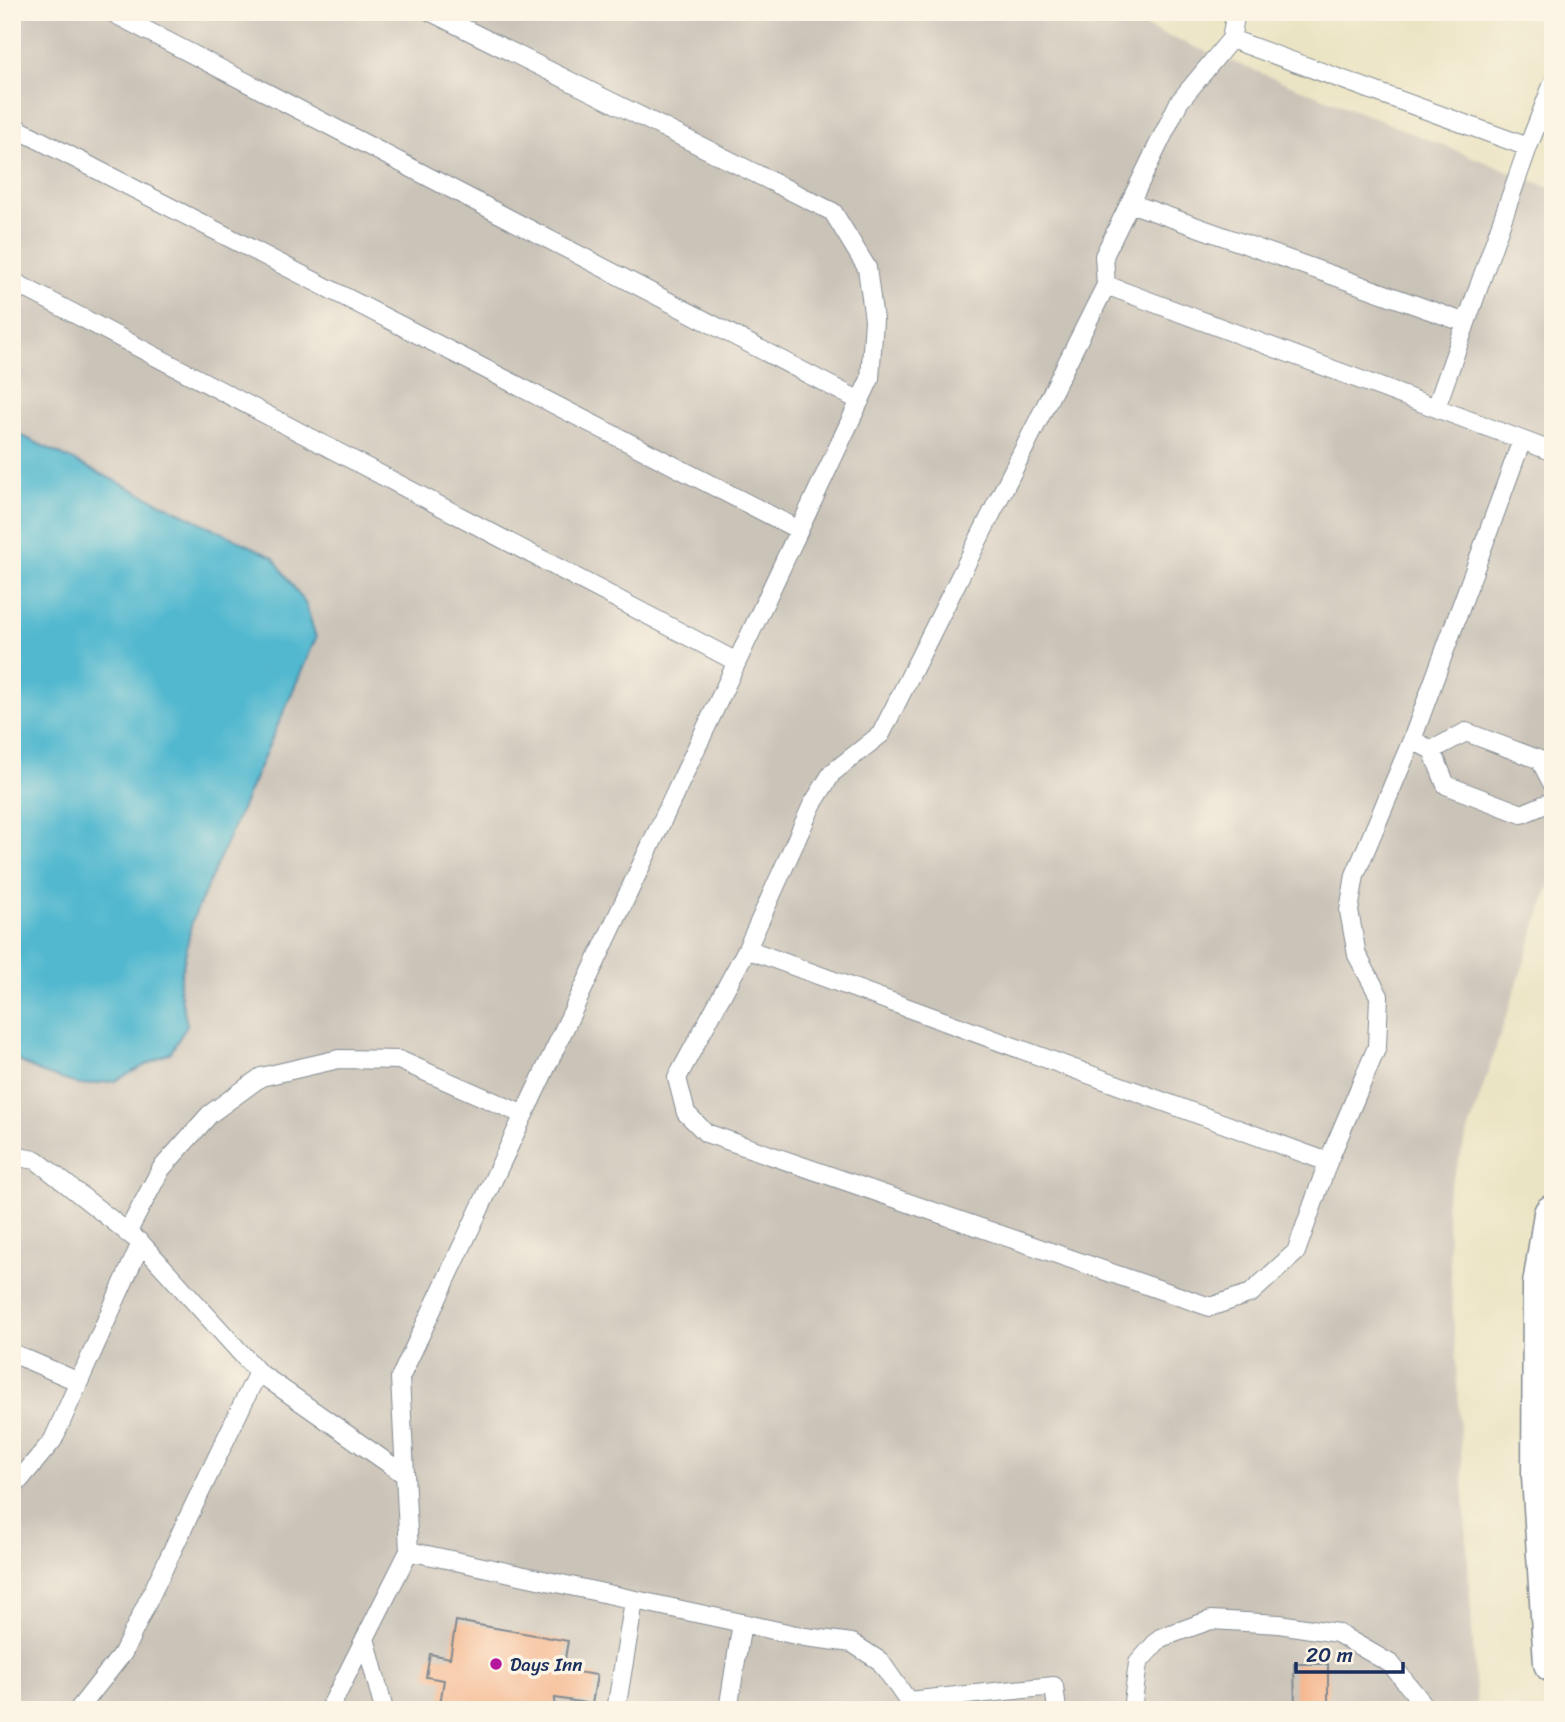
<svg xmlns="http://www.w3.org/2000/svg" width="1565" height="1722" viewBox="0 0 1565 1722" font-family="Sriracha,sans-serif">
  <style>
    .industrial { fill: #cac3b8 }
    .water { fill: #51b8cf; stroke: #367496; stroke-width: 2 }
    .building { fill: #f4b085 }
    .lines { fill: none; stroke-linecap: round; stroke-linejoin: round }
    .service-casing { stroke: #838a91; stroke-width: 20 }
    .tertiary-casing { stroke: #838a91; stroke-width: 41 }
    .service { stroke: #fff; stroke-width: 18 }
    .tertiary { stroke: #fff; stroke-width: 38 }
    .poi-dot { fill: #b5179e; stroke: #fcf5e5; stroke-width: 2.5 }
    .labels { text-anchor: middle; dominant-baseline: central; stroke-width: 7; stroke-linejoin: round; paint-order: stroke }
    .poi-label { font-size: 19px; fill: #1b2f5e; stroke: #fcf5e5; text-anchor: start }
  </style>
  <rect width="100%" height="100%" fill="#fcf5e5"/>
  <filter id="ink" filterUnits="userSpaceOnUse"><feTurbulence type="fractalNoise" baseFrequency=".0143" numOctaves="2"/><feDisplacementMap in="SourceGraphic" scale="14" xChannelSelector="R" yChannelSelector="G"/><feConvolveMatrix kernelMatrix="1 2 1 2 8 2 1 2 1" color-interpolation-filters="sRGB"/></filter>
  <filter id="wash" filterUnits="userSpaceOnUse"><feTurbulence type="fractalNoise" baseFrequency=".00686" numOctaves="4" result="noise"/><feDisplacementMap in="SourceGraphic" scale="28" xChannelSelector="R" yChannelSelector="G"/><feGaussianBlur stdDeviation="1.57" result="paint"/><feColorMatrix in="noise" values="0 0 0 0 0 0 0 0 0 0 0 0 0 0 0 0 0 1.4 0 .05"/><feComposite in="paint" operator="in"/></filter>
  <g filter="url(#wash)">
    <rect width="100%" height="100%" fill="#ebe4c4"/>
    <path class="industrial" d="M 12,12 L 1116,12 L 1152,30 L 1553,189 L 1553,875 L 1446,1199 L 1477,1710 L 12,1710 Z"/>
    <path class="water" d="M 12,431 L 273,557 L 306,605 L 316,638 L 192,921 L 179,986 L 187,1025 L 171,1052 L 115,1081 L 80,1085 L 40,1072 L 12,1057 Z"/>
    <g id="blocks">
      <path class="building" d="M 456,1621 L 568,1641 L 563,1670 L 597,1675 L 592,1704 L 555,1698 L 553,1710 L 439,1710 L 444,1680 L 426,1677 L 430,1654 L 450,1658 Z
        M 1294,1664 L 1328,1664 L 1328,1710 L 1295,1710 Z"/>
    </g>
  </g>
  <g filter="url(#ink)">
    <use href="#blocks" fill-opacity="0" stroke="#838a91" stroke-width="2"/>
    <g class="lines">
      <g class="service-casing">
        <path id="service" d="M 111,12 L 860,401
          M 1231,39 L 1236,12
          M 12,126 L 799,530
          M 1528,147 L 1553,83
          M 12,281 L 737,662
          M 1106,285 L 1104,256 L 1179,102 L 1231,39 L 1528,147 L 1466,323 L 1130,203
          M 1436,408 L 1466,323
          M 1522,440 L 1553,452
          M 1412,740 L 1355,875 L 1349,911 L 1357,955 L 1379,996 L 1377,1047 L 1328,1162 L 747,949 L 812,805 L 832,773 L 881,734 L 1106,285 L 1522,440 L 1412,740 L 1432,750
          M 1553,785 L 1540,760 L 1466,732 L 1432,750 L 1446,785 L 1522,814 L 1553,801
          M 747,949 L 677,1078 L 686,1113 L 706,1133 L 1210,1307 L 1251,1293 L 1296,1252 L 1328,1162
          M 12,1156 L 36,1160 L 141,1243 L 258,1372 L 405,1475
          M 127,1233 L 161,1169 L 210,1114 L 261,1077 L 339,1059 L 399,1060 L 524,1115
          M 12,1353 L 79,1382
          M 12,1489 L 53,1440 L 141,1243
          M 409,1551 L 742,1623 L 728,1710
          M 742,1623 L 805,1637 L 852,1643 L 880,1661 L 908,1701
          M 365,1638 L 384,1710
          M 78,1710 L 123,1653 L 258,1372
          M 329,1710 L 409,1551 L 400,1378 L 870,379 L 874,320 L 867,268 L 833,212 L 431,12
          M 616,1710 L 634,1601
          M 909,1710 L 908,1701 L 1054,1686 L 1057,1710
          M 1132,1710 L 1138,1663 L 1160,1638 L 1211,1620 L 1279,1624 L 1337,1633 L 1391,1664 L 1428,1710"/>
      </g>
      <g class="tertiary-casing">
        <path id="tertiary" d="M 1553,1214 L 1542,1285 L 1541,1476 L 1553,1663"/>
      </g>
      <use href="#service" class="service"/>
      <use href="#tertiary" class="tertiary"/>
    </g>
  </g>
  <circle class="poi-dot" cx="496" cy="1664" r="7"/>
  <g class="labels">
    <g class="poi-label">
      <text x="510" y="1664">Days Inn</text>
    </g>
  </g>
  <rect width="1565" height="1722" fill="none" stroke="#fcf5e5" stroke-width="42"/>
  <path d="M1296 1662v10h107v-10" fill="none" stroke="#1b2f5e" stroke-width="3.5"/>
  <text x="1306" y="1662" font-size="21" fill="#1b2f5e" stroke="#fcf5e5" stroke-width="5" paint-order="stroke">20 m</text>
</svg>
